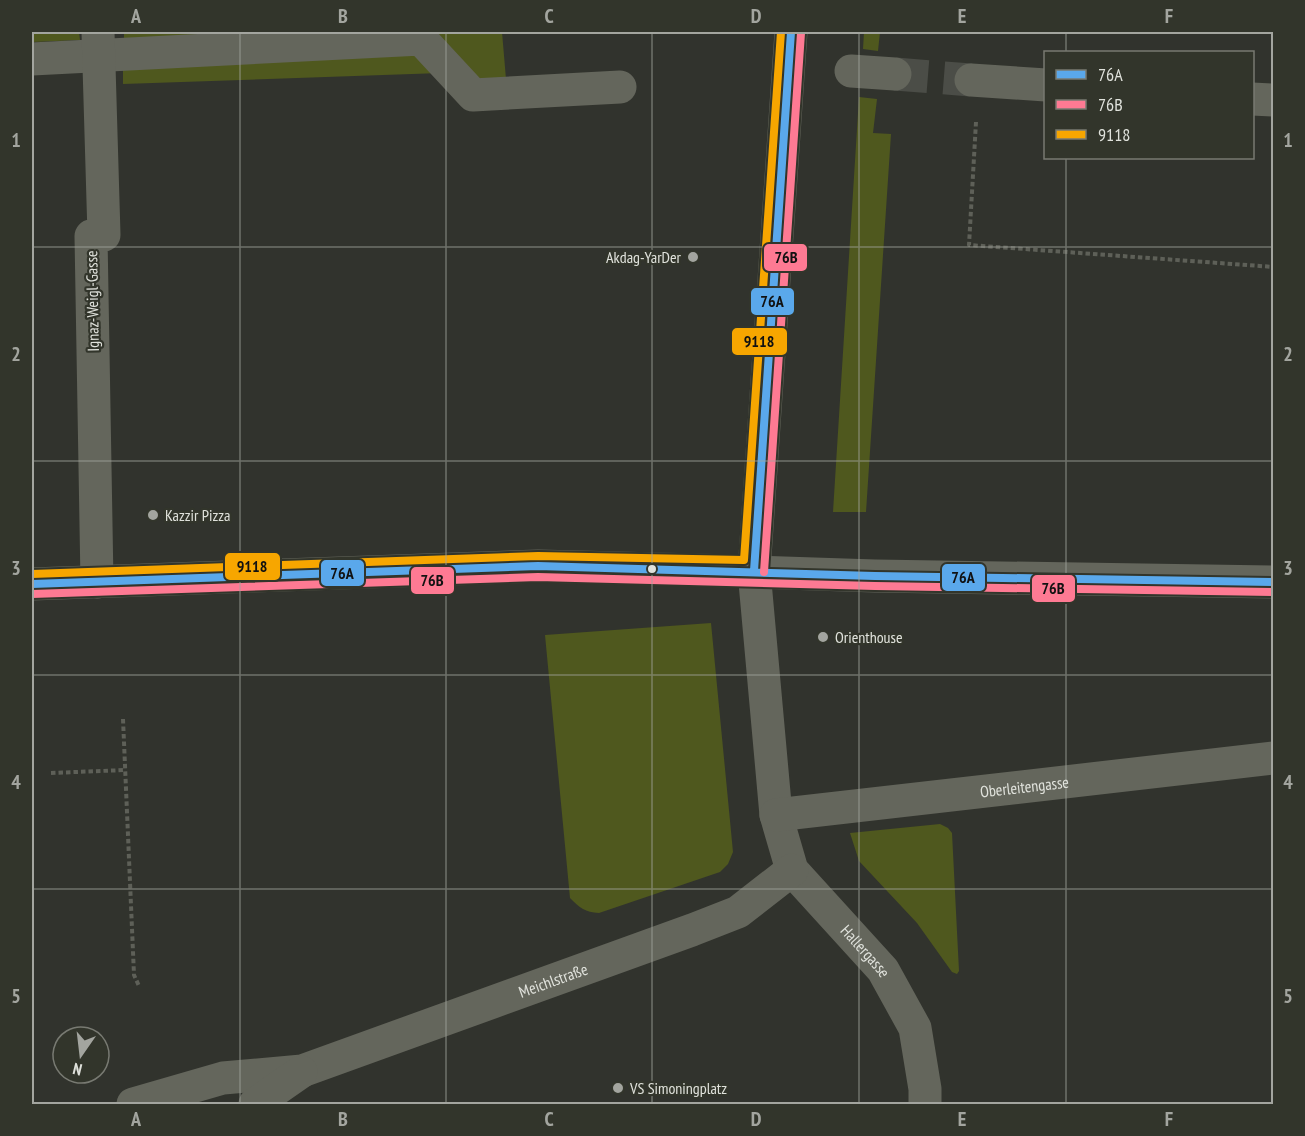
<svg xmlns="http://www.w3.org/2000/svg" width="1305" height="1136" viewBox="0 0 1305 1136" font-family="'PT Sans Narrow',sans-serif">
  <style>
    .green { fill: #4f581e }
    .lines { fill: none; stroke-linecap: round; stroke-linejoin: round }
    .minor-tunnel { stroke: #4b4d47; stroke-width: 33; stroke-dasharray: 33 16; stroke-linecap: butt }
    .path { stroke: #5e6058; stroke-width: 4; stroke-dasharray: 4.5 3; stroke-linecap: butt }
    .minor { stroke: #64665c; stroke-width: 33 }
    .bus-1-casing { stroke: #32352b; stroke-width: 12 }
    .bus-2-casing { stroke: #32352b; stroke-width: 12 }
    .bus-3-casing { stroke: #32352b; stroke-width: 12 }
    .bus-1 { stroke: #5aa8eb; stroke-width: 8 }
    .bus-2 { stroke: #fe7a93; stroke-width: 8 }
    .bus-3 { stroke: #f7a600; stroke-width: 8 }
    .grid { fill: none; stroke: #a3a59f; stroke-width: 1.5; stroke-opacity: 0.55 }
    .poi-dot { fill: #a3a59f; stroke: #32352b; stroke-width: 2 }
    .bus-dot { fill: #e0e2dc; stroke: #32352b; stroke-width: 2 }
    .labels { text-anchor: middle; dominant-baseline: central; stroke-width: 4.5; stroke-linejoin: round; paint-order: stroke }
    .poi-label { font-size: 16px; fill: #e0e2dc; stroke: #32352b; text-anchor: start }
    .street-label { font-size: 16px; fill: #e0e2dc; stroke: #32352b }
    .line-badge { stroke: #32352b; stroke-width: 2 }
    .pale-badge-label { font-size: 16px; text-anchor: middle; font-weight: bold; fill: #111 }
    .neatline { fill: none; stroke: #a3a59f; stroke-width: 2 }
    .grid-label { font-size: 20px; text-anchor: middle; font-weight: bold; fill: #a3a59f }
  </style>
  <rect width="100%" height="100%" fill="#31332d"/>
  <path class="green" d="M 32,32 L 79,32 L 80,40 L 32,42 Z
    M 124,32 L 370,32 L 124,39 Z
    M 436,32 L 502,32 L 506,79 L 477,84 Z
    M 864,32 L 880,32 L 878,51 L 863,49 Z
    M 414,47 L 441,73 L 123,84 L 123,69 Z
    M 859,97 L 877,99 L 873,133 L 891,134 L 866,512 L 833,512 Z
    M 711,623 L 733,852 L 728,864 L 720,872 L 599,913 C 585,912 580,908 570,898 L 545,635 Z
    M 940,824 L 948,828 L 952,833 L 959,971 L 957,974 L 952,972 L 917,923 L 859,861 L 850,833 Z"/>
  <g class="lines">
    <path class="minor-tunnel" d="M 895,74 L 971,80"/>
    <path class="path" d="M 976,122 L 969,245 L 1274,267
      M 123,719 L 134,975 L 139,986
      M 51,773 L 125,770"/>
    <g class="minor">
      <path id="s1" d="M 791,32 L 754,571 L 776,815 L 792,870 L 883,970 L 915,1028 L 925,1089 L 925,1104"/>
      <path d="M 32,59 L 421,39 L 473,95 L 620,87"/>
      <path d="M 851,71 L 895,74"/>
      <path d="M 971,80 L 1046,85"/>
      <path d="M 1252,99 L 1274,100"/>
      <path d="M 97,582 L 91,236 L 104,235 L 98,32"/>
      <path d="M 32,584 L 538,566 L 699,570 L 875,576 L 1274,582"/>
      <path id="s2" d="M 776,815 L 1274,758"/>
      <path id="s3" d="M 133,1104 L 223,1078 L 302,1071 L 692,930 L 738,912 L 792,870"/>
      <path d="M 255,1104 L 301,1072"/>
    </g>
    <g class="bus-1-casing">
      <path id="bus-1" d="M 754,571 L 791,32
        M 32,584 L 538,566 L 875,576 L 1274,582"/>
    </g>
    <g class="bus-2-casing">
      <path id="bus-2" d="M 764,572 L 801,33
        M 32,594 L 538,577 L 875,586 L 1274,592"/>
    </g>
    <g class="bus-3-casing">
      <path id="bus-3" d="M 32,574 L 538,556 L 744,560 L 781,32"/>
    </g>
    <use href="#bus-1" class="bus-1"/>
    <use href="#bus-2" class="bus-2"/>
    <use href="#bus-3" class="bus-3"/>
  </g>
  <path class="grid" d="M 240,32 L 240,1104M 446,32 L 446,1104M 652,32 L 652,1104M 859,32 L 859,1104M 1066,32 L 1066,52M 1066,158 L 1066,1104M 32,247 L 1274,247M 32,461 L 1274,461M 32,675 L 1274,675M 32,889 L 1274,889"/>
  <g class="poi-dot">
    <circle cx="693" cy="257" r="6"/>
    <circle cx="153" cy="515" r="6"/>
    <circle cx="823" cy="637" r="6"/>
    <circle cx="618" cy="1088" r="6"/>
  </g>
  <circle class="bus-dot" cx="652" cy="569" r="5"/>
  <g class="labels">
    <g class="poi-label">
      <text x="681" y="257" text-anchor="end">Akdag-YarDer</text>
      <text x="165" y="515">Kazzir Pizza</text>
      <text x="835" y="637">Orienthouse</text>
      <text x="630" y="1088">VS Simoningplatz</text>
    </g>
    <g class="street-label">
      <text transform="translate(92 301) rotate(-91)">Ignaz-Weigl-Gasse</text>
      <text stroke="none"><textPath href="#s2" startOffset="250">Oberleitengasse</textPath></text>
      <text stroke="none"><textPath href="#s1" startOffset="952">Hallergasse</textPath></text>
      <text stroke="none"><textPath href="#s3" startOffset="440">Meichlstraße</textPath></text>
    </g>
  </g>
  <g class="line-badge">
    <rect x="763" y="243" width="45" height="29" rx="6" fill="#fe7a93"/>
    <rect x="750" y="287" width="45" height="29" rx="6" fill="#5aa8eb"/>
    <rect x="731" y="327" width="57" height="29" rx="6" fill="#f7a600"/>
    <rect x="224" y="552" width="57" height="29" rx="6" fill="#f7a600"/>
    <rect x="320" y="559" width="45" height="28" rx="6" fill="#5aa8eb"/>
    <rect x="941" y="563" width="45" height="29" rx="6" fill="#5aa8eb"/>
    <rect x="410" y="566" width="45" height="29" rx="6" fill="#fe7a93"/>
    <rect x="1031" y="574" width="45" height="29" rx="6" fill="#fe7a93"/>
  </g>
  <g class="pale-badge-label">
    <text x="786" y="263">76B</text>
    <text x="772" y="307">76A</text>
    <text x="759" y="347">9118</text>
    <text x="252" y="572">9118</text>
    <text x="342" y="579">76A</text>
    <text x="963" y="583">76A</text>
    <text x="432" y="586">76B</text>
    <text x="1053" y="594">76B</text>
  </g>
  <rect width="1305" height="1136" fill="none" stroke="#32352b" stroke-width="66"/>
  <rect x="1044" y="51" width="210" height="108" fill="#32352b" stroke="#787a72" stroke-width="1.5"/>
  <rect x="1056" y="70" width="30" height="9" fill="#5aa8eb" stroke="#787a72" stroke-width="1.5"/>
  <text x="1098" y="81" font-size="18" fill="#e0e2dc">76A</text>
  <rect x="1056" y="100" width="30" height="9" fill="#fe7a93" stroke="#787a72" stroke-width="1.5"/>
  <text x="1098" y="111" font-size="18" fill="#e0e2dc">76B</text>
  <rect x="1056" y="130" width="30" height="9" fill="#f7a600" stroke="#787a72" stroke-width="1.5"/>
  <text x="1098" y="141" font-size="18" fill="#e0e2dc">9118</text>
  <g transform="translate(81 1055) rotate(194)"><circle r="28" fill="#32352b" stroke="#787a72" stroke-width="1.5"/>
  <path d="M0-4.5L10 22L0 15L-10 22Z" fill="#a3a59f"/>
  <text y="-9" font-size="16" font-weight="bold" text-anchor="middle" fill="#e0e2dc">N</text>
  </g>
  <rect x="33" y="33" width="1239" height="1070" class="neatline"/>
  <g class="grid-label">
    <text x="136" y="23">A</text>
    <text x="343" y="23">B</text>
    <text x="549" y="23">C</text>
    <text x="756" y="23">D</text>
    <text x="962" y="23">E</text>
    <text x="1169" y="23">F</text>
    <text x="16" y="147">1</text>
    <text x="1288" y="147">1</text>
    <text x="16" y="361">2</text>
    <text x="1288" y="361">2</text>
    <text x="16" y="575">3</text>
    <text x="1288" y="575">3</text>
    <text x="16" y="789">4</text>
    <text x="1288" y="789">4</text>
    <text x="16" y="1003">5</text>
    <text x="1288" y="1003">5</text>
    <text x="136" y="1126">A</text>
    <text x="343" y="1126">B</text>
    <text x="549" y="1126">C</text>
    <text x="756" y="1126">D</text>
    <text x="962" y="1126">E</text>
    <text x="1169" y="1126">F</text>
  </g>
</svg>
